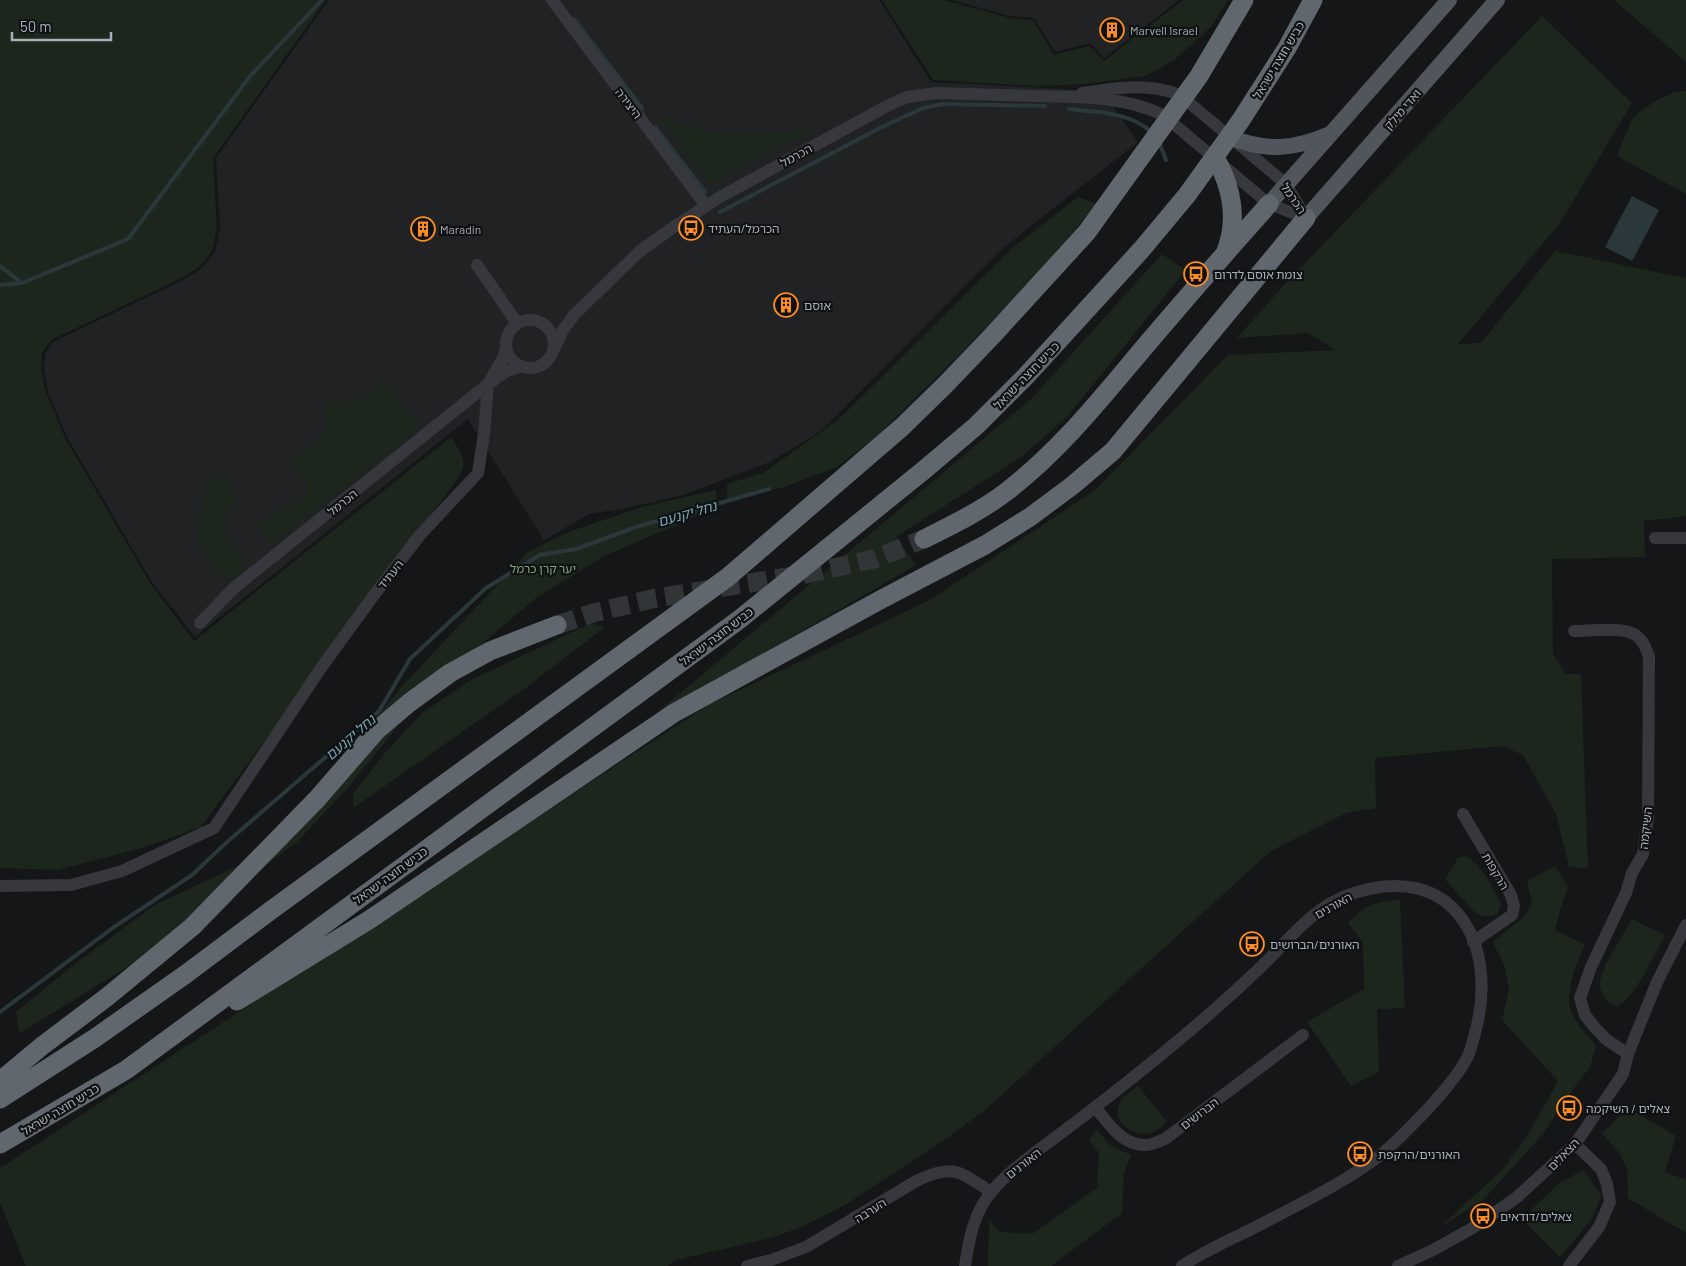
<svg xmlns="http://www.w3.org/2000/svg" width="1686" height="1266" viewBox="0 0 1686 1266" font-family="Barlow,'Noto Sans Hebrew',sans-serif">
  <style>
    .built { fill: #212224 }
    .green { fill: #1d261d }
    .water { fill: #2a383c }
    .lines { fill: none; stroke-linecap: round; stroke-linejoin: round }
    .stream { stroke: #2a383c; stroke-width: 4 }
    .highway-tunnel { stroke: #323537; stroke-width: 19; stroke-dasharray: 19 9; stroke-linecap: butt }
    .minor { stroke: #36383d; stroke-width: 12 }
    .major { stroke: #51565c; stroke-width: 16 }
    .highway { stroke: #61676e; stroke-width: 19 }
    .labels { text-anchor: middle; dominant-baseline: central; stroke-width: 4.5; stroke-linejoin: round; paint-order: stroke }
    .poi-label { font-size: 12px; fill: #a6afb9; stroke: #101112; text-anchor: start }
    .street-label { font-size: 12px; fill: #a6afb9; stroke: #101112 }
    .park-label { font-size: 12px; fill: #80a67b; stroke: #101112 }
    .water-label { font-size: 14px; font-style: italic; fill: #79a6b7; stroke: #101112 }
  </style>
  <rect width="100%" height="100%" fill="#151617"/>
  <path class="built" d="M 329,0 L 879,0 L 931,82 L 1102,91 L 1138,142 L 1003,248 L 821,431 L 770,462 L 683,495 L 626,508 L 589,514 L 544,540 L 468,419 L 195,637 L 152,582 L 67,437 L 48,392 L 44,369 L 45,354 L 53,342 L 181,281 L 201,269 L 215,252 L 220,228 L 216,158 Z
    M 952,0 L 1179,0 L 1104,58 L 1090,43 L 1055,52 L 1034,18 L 1010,16 Z"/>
  <path class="green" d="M 0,0 L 326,0 L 213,158 L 217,228 L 212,251 L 199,267 L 180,279 L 51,340 L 42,353 L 41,369 L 46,392 L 65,438 L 150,583 L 194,641 L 451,437 C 460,452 470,461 458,478 L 201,827 L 145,847 L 58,870 L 0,868 Z
    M 882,0 L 943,0 L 1010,18 L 1033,20 L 1054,55 L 1089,46 L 1104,61 L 1183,0 L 1228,0 L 1212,26 L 1173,61 L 1145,76 L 1085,84 L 1037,86 L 933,80 Z
    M 1614,0 L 1686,0 L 1686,62 Z
    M 1542,16 L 1632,103 L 1560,223 L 1458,344 L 1481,343 L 1555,251 L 1686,278 L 1686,516 L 1644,521 L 1645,557 L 1552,559 L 1553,654 L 1566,674 L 1581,674 L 1588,868 L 1569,867 L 1556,814 L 1523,755 L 1502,746 L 1375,758 L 1376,808 L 1346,813 L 1271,851 L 985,1110 L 943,1141 L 845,1205 L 803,1226 L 775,1237 L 676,1260 L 667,1266 L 26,1266 L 0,1202 L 0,1168 L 710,704 L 930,600 L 1094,491 L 1228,355 L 1335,350 L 1308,333 L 1237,338 L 1285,284 Z
    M 1686,91 L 1686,194 L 1617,156 L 1633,117 L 1655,101 L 1675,92 Z
    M 659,115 L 680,124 L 709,133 L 740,134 L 780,133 L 823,124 L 710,183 L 663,125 Z
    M 1078,197 L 1097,204 L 1030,282 L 968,346 L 875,438 L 837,467 L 781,488 L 727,499 L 727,484 L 763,473 L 839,419 L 1012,248 Z
    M 1162,254 L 1186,270 L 1067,417 L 1021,457 L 896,537 L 916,565 L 647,721 L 1032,398 Z
    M 384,378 L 419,428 L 270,545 L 257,525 L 311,492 L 291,460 L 316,445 L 325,428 L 325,403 L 362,401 Z
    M 229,478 L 237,502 L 224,514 L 222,525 L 246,567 L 223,582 L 198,543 L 196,529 L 210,480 Z
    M 716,490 L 717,505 L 675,526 L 606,555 L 536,598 L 479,646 L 406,716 L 346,790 L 297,842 L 145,956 L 20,1033 L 16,1012 L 76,963 L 156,904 L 240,865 L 278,838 L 403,685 L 528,552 L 566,533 L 641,507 Z
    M 591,623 L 605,627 L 527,687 L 353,808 L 353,794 L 384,754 L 422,713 L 471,680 Z
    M 1466,856 C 1481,864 1494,889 1501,904 L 1497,915 L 1482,916 L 1472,910 L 1445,879 L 1458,858 Z
    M 1555,866 L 1568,887 L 1560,910 L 1555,930 L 1585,945 C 1576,965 1567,984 1570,1006 C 1572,1021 1587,1034 1596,1045 L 1590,1067 L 1564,1101 L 1544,1133 L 1484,1199 L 1440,1227 L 1504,1168 L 1528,1134 L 1558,1081 L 1502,1020 L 1509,989 L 1505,968 L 1493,942 L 1526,915 L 1532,903 L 1527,881 Z
    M 1400,900 L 1405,1008 L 1377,1009 L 1379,1072 L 1351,1086 L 1307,1022 L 1364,989 L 1363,942 L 1348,923 C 1366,904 1374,902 1400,900 Z
    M 1632,919 L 1665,935 C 1655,954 1635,998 1617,1007 C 1607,1004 1599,994 1600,983 C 1601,967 1624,934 1632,919 Z
    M 1138,1086 L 1167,1122 C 1163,1125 1158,1130 1154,1132 C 1133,1140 1106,1119 1123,1098 C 1126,1094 1133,1090 1138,1086 Z
    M 1628,1108 L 1676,1136 L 1665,1172 L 1686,1180 L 1686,1233 L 1628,1198 L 1627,1168 L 1619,1153 L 1602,1133 Z
    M 1096,1129 L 1110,1145 L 1131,1155 L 1124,1173 L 1122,1213 L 1051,1266 L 988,1266 L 989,1221 L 1001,1232 L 1032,1234 L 1097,1188 L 1099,1153 L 1089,1141 Z
    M 1583,1170 L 1602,1195 L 1592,1219 L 1560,1257 L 1522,1219 L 1558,1184 Z"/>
  <path class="water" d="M 1632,196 L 1659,210 L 1632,261 L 1605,247 Z"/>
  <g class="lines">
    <path class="stream" d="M 574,19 L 642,108
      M 1069,109 C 1096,112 1132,112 1152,133
      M 655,127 L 705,192
      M 1159,142 L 1166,160
      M 720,212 L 880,128 L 923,108 L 943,104 L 1045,106
      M 0,266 L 22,283
      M 0,285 L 22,283 L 128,239 L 251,75 L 322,0
      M 0,1012 L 114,927 L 192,875 L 227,842 L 379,711 L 410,659 L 486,588 L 540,555 L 576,549 L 636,527 L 769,489"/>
    <path class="highway-tunnel" d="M 557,625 L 593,613 L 656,598 L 806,574 L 874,559 L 924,539"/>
    <path class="minor" d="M 552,0 L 706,206
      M 1082,93 C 1115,88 1147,82 1180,95 L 1286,184 L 1306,218
      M 477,265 L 517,323
      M506 344a24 24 0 1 1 48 0a24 24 0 1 1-48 0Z
      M 553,351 L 563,330 L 574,315 L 640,251 L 675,226 L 720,197 L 889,105 L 907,97 L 937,93 C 970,94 1003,95 1036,96 C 1078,97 1125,96 1163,115 L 1269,204 L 1306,218
      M 1655,538 L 1686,538
      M 200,623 L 234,588 L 488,384 L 505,372 L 522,366
      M 1574,631 C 1590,631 1625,626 1637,636 C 1643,641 1647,650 1649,657 L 1648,819 L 1643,854 L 1632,873 L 1626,893 L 1591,967 L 1580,998 L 1585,1015 L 1596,1029 L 1607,1040 L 1628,1054
      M 1463,814 L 1511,895 L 1514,906 L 1512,915 L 1473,942
      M 0,886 L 71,885 L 122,871 L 214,828 L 321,668 L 374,595 L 420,535 L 478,473 L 484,434 L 488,384 L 503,358 L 506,349
      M 1095,1107 C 1109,1124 1122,1146 1147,1145 C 1152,1145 1159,1141 1165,1139 L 1303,1035
      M 747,1266 L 771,1260 L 806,1247 L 918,1180 C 954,1164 959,1171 991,1192
      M 965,1266 C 969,1239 974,1211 993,1190 C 1006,1174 1022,1163 1037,1151 C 1056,1137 1075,1123 1094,1108 C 1155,1061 1214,1013 1269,959 C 1293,934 1317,905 1351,894 C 1453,859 1500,944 1475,1033 C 1473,1041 1471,1049 1468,1056 C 1460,1073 1438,1098 1425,1112 C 1410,1127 1395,1144 1378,1157 C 1339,1186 1293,1207 1250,1230 C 1227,1241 1203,1252 1182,1266
      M 1398,1266 L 1431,1251 L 1471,1229 L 1516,1198 L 1575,1144 L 1623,1074 L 1628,1054 L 1657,982 L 1686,925
      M 1569,1266 L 1599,1227 L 1610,1202 L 1607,1184 L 1601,1169 L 1575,1144"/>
    <path class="major" d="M 1232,138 C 1268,152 1295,149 1330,134
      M 1269,204 L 1449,0
      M 1306,218 L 1497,0"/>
    <path class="highway" d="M 1217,161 C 1232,188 1238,221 1226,251
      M 924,539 C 952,525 981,511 1006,492 C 1061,450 1103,396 1147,344 C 1187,297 1227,251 1269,204
      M 237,1001 L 369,920 L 674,713 L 880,600 L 985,545 L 1030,517 L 1073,485 L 1113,451 L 1306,218
      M 0,1081 L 42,1046 L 107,997 L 192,927 L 317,799 L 377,730 L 409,703 L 450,673 L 490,651 L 557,625
      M 0,1099 L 95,1038 L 186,974 L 270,911 L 728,577 L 902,427 L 946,384 L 992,336 L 1087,232 L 1199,76 L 1244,0
      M 0,1144 L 126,1070 L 740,619 L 924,470 L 976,426 L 1026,376 L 1142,249 L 1187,195 L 1241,120 L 1287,48 L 1313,0"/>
  </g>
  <defs>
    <g id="building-ring" transform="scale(1.25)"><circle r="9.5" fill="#101112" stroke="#ff8d25" stroke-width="1.5"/><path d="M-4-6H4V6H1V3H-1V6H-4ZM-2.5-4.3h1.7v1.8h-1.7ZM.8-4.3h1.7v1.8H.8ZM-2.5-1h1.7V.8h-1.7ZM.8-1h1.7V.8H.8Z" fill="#ff8d25"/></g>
    <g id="bus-ring" transform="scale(1.25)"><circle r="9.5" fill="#101112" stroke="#ff8d25" stroke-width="1.5"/><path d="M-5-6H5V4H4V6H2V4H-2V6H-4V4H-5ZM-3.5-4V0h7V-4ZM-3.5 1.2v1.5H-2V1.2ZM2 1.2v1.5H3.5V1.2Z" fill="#ff8d25"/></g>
  </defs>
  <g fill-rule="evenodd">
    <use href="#building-ring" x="1112" y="30"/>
    <use href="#bus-ring" x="691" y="228"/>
    <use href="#building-ring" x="423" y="229"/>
    <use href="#bus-ring" x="1196" y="274"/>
    <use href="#building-ring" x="786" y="305"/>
    <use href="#bus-ring" x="1252" y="944"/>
    <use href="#bus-ring" x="1569" y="1108"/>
    <use href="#bus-ring" x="1360" y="1154"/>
    <use href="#bus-ring" x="1483" y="1216"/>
  </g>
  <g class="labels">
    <g class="poi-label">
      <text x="1130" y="30">Marvell Israel</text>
      <text x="708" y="228">הכרמל/העתיד</text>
      <text x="440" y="229">Maradin</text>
      <text x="1214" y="274">צומת אוסם לדרום</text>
      <text x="804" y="305">אוסם</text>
      <text x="1270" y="944">האורנים/הברושים</text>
      <text x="1586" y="1108">צאלים / השיקמה</text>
      <text x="1378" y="1154">האורנים/הרקפת</text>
      <text x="1500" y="1216">צאלים/דודאים</text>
    </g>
    <g class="street-label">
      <text transform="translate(1278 60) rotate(-59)">כביש חוצה ישראל</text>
      <text transform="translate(629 103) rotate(53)">היצירה</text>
      <text transform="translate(1402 109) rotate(-49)">ואדי מילק</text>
      <text transform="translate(796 155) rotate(-29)">הכרמל</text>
      <text transform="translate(1294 198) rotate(56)">הכרמל</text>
      <text transform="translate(1026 375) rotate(-46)">כביש חוצה ישראל</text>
      <text transform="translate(342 502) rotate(-39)">הכרמל</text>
      <text transform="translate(390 574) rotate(-52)">העתיד</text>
      <text transform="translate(716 636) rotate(-37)">כביש חוצה ישראל</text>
      <text transform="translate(1645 828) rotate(-84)">השיקמה</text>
      <text transform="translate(1496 871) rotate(60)">הרקפות</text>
      <text transform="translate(390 875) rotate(-36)">כביש חוצה ישראל</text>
      <text transform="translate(1333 905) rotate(-29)">האורנים</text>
      <text transform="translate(60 1109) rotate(-31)">כביש חוצה ישראל</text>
      <text transform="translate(1199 1113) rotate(-37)">הברושים</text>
      <text transform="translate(1563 1154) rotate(-46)">הצאלים</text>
      <text transform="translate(1023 1163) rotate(-38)">האורנים</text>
      <text transform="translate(870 1210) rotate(-32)">הערבה</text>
    </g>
    <g class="park-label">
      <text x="543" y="568">יער קרן כרמל</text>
    </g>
    <g class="water-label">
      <text transform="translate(687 513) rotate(-16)">נחל יקנעם</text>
      <text transform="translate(350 737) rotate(-41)">נחל יקנעם</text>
    </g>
  </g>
  <path d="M12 32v8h99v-8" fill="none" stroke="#a6afb9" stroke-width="2.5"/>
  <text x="20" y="32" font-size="15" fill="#a6afb9" stroke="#101112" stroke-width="4" paint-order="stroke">50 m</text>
</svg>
